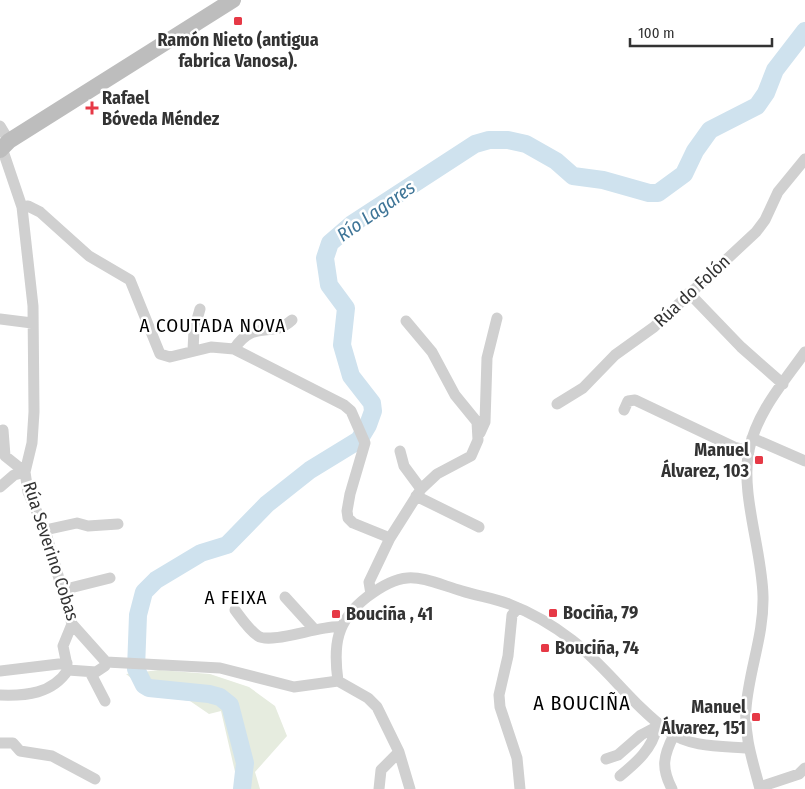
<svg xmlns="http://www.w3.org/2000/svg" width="805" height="789" viewBox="0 0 805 789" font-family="'Fira Sans Condensed',sans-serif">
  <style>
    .green { fill: #e6ecdf }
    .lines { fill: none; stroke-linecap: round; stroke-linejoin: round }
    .river { stroke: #cfe2ee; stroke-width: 18 }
    .street { stroke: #d0d0d0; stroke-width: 11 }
    .secondary { stroke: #bdbdbd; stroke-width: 16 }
    .poi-dot { fill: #e63946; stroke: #fff; stroke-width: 2 }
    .labels { text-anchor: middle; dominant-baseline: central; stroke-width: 5; stroke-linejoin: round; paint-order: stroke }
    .poi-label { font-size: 18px; font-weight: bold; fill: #333; stroke: #fff; text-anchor: start }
    .street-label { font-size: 18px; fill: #333; stroke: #fff }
    .water-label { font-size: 19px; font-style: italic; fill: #3f7597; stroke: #fff }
    .neighbourhood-label { font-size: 19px; letter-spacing: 1px; fill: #000; stroke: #fff }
    .quarter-label { font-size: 20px; letter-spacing: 1px; fill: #000; stroke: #fff }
  </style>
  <rect width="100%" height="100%" fill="#fff"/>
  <path class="green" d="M 159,670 L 210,674 L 249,687 L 275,706 L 287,736 L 255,772 L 260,789 L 239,789 L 221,711 L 209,714 L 190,701 L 152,695 L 126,674 Z"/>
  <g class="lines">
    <path class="river" d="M 242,789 L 245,763 L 230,705 L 220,697 L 209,694 L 149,688 L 144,685 L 136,669 L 138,615 L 144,592 L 156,580 L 201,553 L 227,545 L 267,504 L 310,470 L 359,440 L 368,425 L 373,411 L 372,403 L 351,376 L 342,345 L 346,308 L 329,285 L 325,258 L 330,243 L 352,224 L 475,144 L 489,140 L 508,140 L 526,144 L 556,161 L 573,176 L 603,180 L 649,193 L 658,193 L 684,174 L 695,151 L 710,130 L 757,106 L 766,93 L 775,70 L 805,31"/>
    <path class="street" d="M 0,126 L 9,141
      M 2,148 L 22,207 L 33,306 L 34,412 L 32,443 L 25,472 L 28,492 L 45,530 L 72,624 L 106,662 L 220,668 L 294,687 L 338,681 L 368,698 L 377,707 L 399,752 L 410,789
      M 22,207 L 28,206 L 40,212 L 89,256 L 130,280 L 160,354 L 170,357 L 211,347 L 234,349 L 344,405 L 351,411 L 365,443 L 350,494 L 347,511 L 348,518 L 353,523 L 390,538
      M 689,293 L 741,347 L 783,384
      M 0,319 L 32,323
      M 234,349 C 255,318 272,339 292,320
      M 193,350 L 194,330 L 200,309
      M 557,404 L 583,388 L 615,355 L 654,327 L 756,232 L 765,220 L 778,192 L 805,159
      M 624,410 L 628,401 L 635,400 L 734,447 L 749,451
      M 3,430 L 5,456 L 25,472
      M 480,433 L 485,422 L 487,358 L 497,318
      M 752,438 L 805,461
      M 400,451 L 404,466 L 421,489
      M 0,487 L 14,475 L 25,472
      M 416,496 L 479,527
      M 45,530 L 77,523 L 88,526 L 118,524
      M 62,590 L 110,578
      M 371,594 L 369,582 L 390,538 L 421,489 L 437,474 L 471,456 L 478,440 L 477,422 L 455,395 L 432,352 L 406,321
      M 285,597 L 315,630
      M 518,608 L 512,615 L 508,656 L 499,695 L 500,707 L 517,758 L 520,789
      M 235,610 C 241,618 249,630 258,636 C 271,645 323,624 341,627
      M 68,670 L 96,672 L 105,666 L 106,662
      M 0,671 L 67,663
      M 90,672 L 105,701
      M 338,681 C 333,645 336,621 367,597 C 406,567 419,578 462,591 C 477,596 494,598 509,604 C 530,612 554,626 572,640 C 607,667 632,705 668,731 C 690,748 722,746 748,748
      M 0,695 C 26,696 52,694 68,670 L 63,646 L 72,624
      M 0,743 L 13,743 L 20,751 L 52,756 L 95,779
      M 606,759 L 618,755 L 641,735 L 660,725
      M 620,776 C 637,762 652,749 657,727
      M 760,787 L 799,774 L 805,768
      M 379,789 L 381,770 L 399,752
      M 672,789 C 661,768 663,756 674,735
      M 760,789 C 753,762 744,737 746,708 C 749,670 764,635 763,596 C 762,550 740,493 749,450 C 757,412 783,383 805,352"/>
    <path class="secondary" d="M 0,150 L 9,141 L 233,0"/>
  </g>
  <g class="poi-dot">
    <rect x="233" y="16" width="10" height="10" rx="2.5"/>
    <path d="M89.5 100.5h5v5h5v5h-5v5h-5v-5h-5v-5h5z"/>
    <rect x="754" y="455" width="10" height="10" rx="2.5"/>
    <rect x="548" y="608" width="10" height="10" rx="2.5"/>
    <rect x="331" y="609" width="10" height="10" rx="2.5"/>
    <rect x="540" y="643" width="10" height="10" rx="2.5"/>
    <rect x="751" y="712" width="10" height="10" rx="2.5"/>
  </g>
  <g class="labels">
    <g class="poi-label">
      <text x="238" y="40" text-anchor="middle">Ramón Nieto (antigua<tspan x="238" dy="21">fabrica Vanosa).</tspan></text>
      <text x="102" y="98">Rafael<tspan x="102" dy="21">Bóveda Méndez</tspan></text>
      <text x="749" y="450" text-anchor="end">Manuel<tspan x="749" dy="21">Álvarez, 103</tspan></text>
      <text x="563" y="613">Bociña, 79</text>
      <text x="346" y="614">Bouciña , 41</text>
      <text x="555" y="648">Bouciña, 74</text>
      <text x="746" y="707" text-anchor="end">Manuel<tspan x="746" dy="21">Álvarez, 151</tspan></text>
    </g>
    <g class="street-label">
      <text transform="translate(692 291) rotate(-43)">Rúa do Folón</text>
      <text transform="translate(51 551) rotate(72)">Rúa Severino Cobas</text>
    </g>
    <g class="water-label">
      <text transform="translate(376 211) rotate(-35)">Río Lagares</text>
    </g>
    <g class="neighbourhood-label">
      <text x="213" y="325">A COUTADA NOVA</text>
      <text x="236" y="597">A FEIXA</text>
    </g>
    <g class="quarter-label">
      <text x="582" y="703">A BOUCIÑA</text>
    </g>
  </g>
  <path d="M630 38v8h142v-8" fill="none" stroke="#333333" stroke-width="2.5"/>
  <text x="638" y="38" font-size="15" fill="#333333" stroke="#ffffff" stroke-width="4" paint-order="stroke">100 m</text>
</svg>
